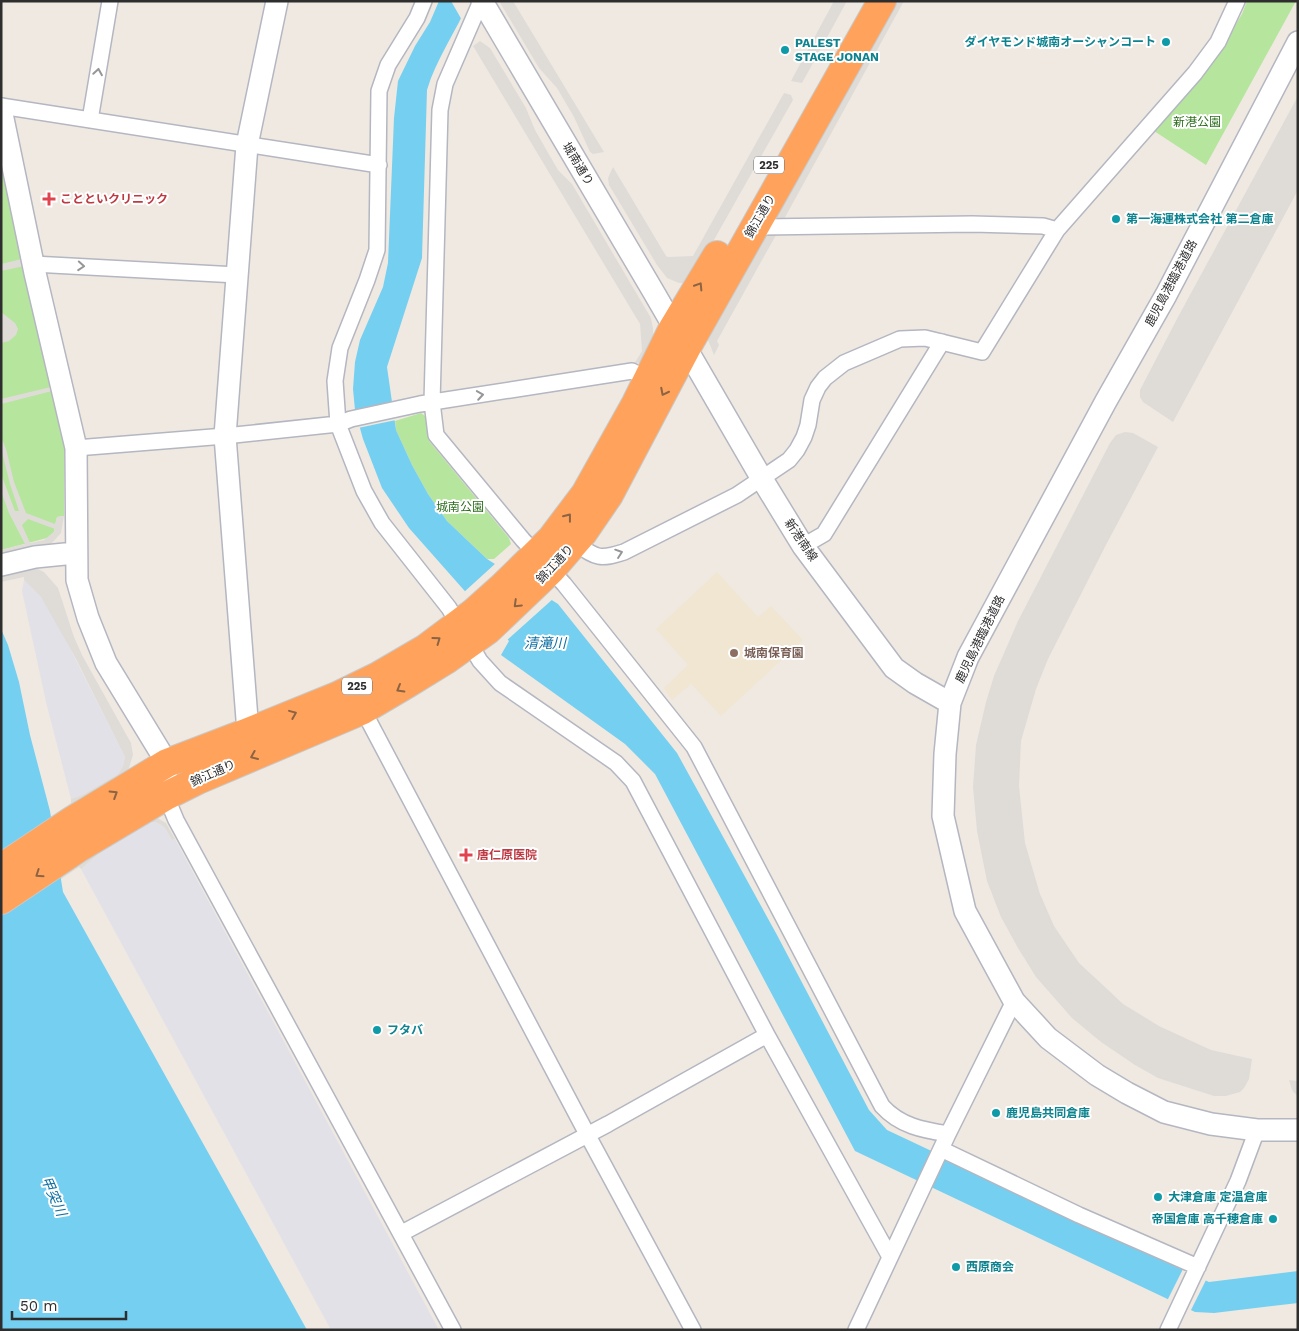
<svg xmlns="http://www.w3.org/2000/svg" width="1299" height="1331" viewBox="0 0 1299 1331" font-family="'Work Sans','Noto Sans JP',sans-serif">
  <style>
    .industrial { fill: #e3e1e8 }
    .education { fill: #f0e6d1 }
    .green { fill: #b6e59e }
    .plaza { fill: #dfdcd8; fill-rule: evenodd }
    .water { fill: #75cff0 }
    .pier { fill: #efe9e1 }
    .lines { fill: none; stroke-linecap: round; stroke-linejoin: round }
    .street-casing { stroke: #b4b7c1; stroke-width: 18 }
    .secondary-casing { stroke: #b4b7c1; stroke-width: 24 }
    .highway-casing { stroke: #c9c9c9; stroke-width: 30 }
    .street { stroke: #fff; stroke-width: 15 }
    .secondary { stroke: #fff; stroke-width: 21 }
    .highway { stroke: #ffa35c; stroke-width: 28 }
    .oneway { stroke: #969696 }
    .oneway2 { stroke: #8c6343 }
    .culture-dot { fill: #0f9aa8; stroke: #fff; stroke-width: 2 }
    .health-dot { fill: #e0444e; stroke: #fff; stroke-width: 2 }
    .education-dot { fill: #8d6e63; stroke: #fff; stroke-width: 2 }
    .labels { text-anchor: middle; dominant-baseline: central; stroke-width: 4; stroke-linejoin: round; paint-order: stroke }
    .shield { fill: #fff; stroke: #6d6d6d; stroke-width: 1 }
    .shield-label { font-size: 11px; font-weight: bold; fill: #2e2e2e }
    .culture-label { font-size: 12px; font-weight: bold; fill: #0d838f; stroke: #fff; text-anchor: start }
    .park-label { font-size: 12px; fill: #2c6e1b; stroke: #fff }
    .street-label { font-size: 12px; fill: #2e2e2e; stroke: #fff }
    .health-label { font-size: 12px; font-weight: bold; fill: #be3a42; stroke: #fff; text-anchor: start }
    .education-label { font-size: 12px; font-weight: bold; fill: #785e54; stroke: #fff; text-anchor: start }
    .water-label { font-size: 14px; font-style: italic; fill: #0d6fa3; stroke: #fff }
  </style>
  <rect width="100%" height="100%" fill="#efe9e1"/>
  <path class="industrial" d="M 24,580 L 41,597 L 52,613 L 125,757 L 123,766 L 118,774 L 82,795 L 71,799 L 46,702 L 22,591 Z
    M 147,822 L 155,822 L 161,825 L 165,828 L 172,840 L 175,839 L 439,1330 L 331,1330 L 81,869 L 108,846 Z"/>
  <path class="education" d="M 717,572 L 758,617 L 771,606 L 803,640 L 721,716 L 691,684 L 672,700 L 664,688 L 688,665 L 656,629 Z"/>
  <path class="green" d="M 1247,1 L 1296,1 L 1206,165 L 1151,129 L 1210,67 L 1242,14 Z
    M 1,157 L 64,441 L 64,516 L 57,517 L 54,532 L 47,538 L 1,550 Z
    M 421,413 L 425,416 L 429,441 L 509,538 L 511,544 L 494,559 L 487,559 L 447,521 L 428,494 L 412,465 L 396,430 L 395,421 Z"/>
  <path class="plaza" d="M 499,1 L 513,1 L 604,152 L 593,154 L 590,152 L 574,117 L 557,88 L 539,68 Z
    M 834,1 L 847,1 L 802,83 L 791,81 Z
    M 891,1 L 904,1 L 783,221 L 776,217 Z
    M 480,41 L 490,48 L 526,108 L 535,130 L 558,170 L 572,184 L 651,318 L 653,328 L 653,341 L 646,360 L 634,364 L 642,351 L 640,324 L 473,46 Z
    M 784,93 L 791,95 L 793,100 L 693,277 L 684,283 L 679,283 L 667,278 L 657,265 L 609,185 L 608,178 L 613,167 L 666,256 L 668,257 L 693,256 Z
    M 1298,96 L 1298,190 L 1173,422 L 1143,402 L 1140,397 L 1140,390 L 1178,317 Z
    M 766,235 L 776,235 L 717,341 L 719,345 L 714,355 L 708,340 L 709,335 L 762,238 Z
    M 22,259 L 24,266 L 1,271 L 1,264 Z
    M 1,312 L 15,323 L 18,329 L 16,335 L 9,341 L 1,343 Z
    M 51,387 L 52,391 L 1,404 L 1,399 Z
    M 1125,432 L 1133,433 L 1158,447 L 1107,543 L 1048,659 L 1036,689 L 1021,741 L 1019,786 L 1025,843 L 1040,894 L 1054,926 L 1079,963 L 1105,987 L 1123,1004 L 1159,1026 L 1211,1050 L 1252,1059 L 1249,1079 L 1244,1088 L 1240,1092 L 1226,1096 L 1214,1096 L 1158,1078 L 1135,1065 L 1101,1042 L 1072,1018 L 1036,977 L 1018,948 L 1001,917 L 987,881 L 977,831 L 973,787 L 976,745 L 986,702 L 994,676 L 1018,621 L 1110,443 L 1116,435 Z
    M 1,437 L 6,449 L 14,482 L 26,513 L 55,524 L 57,517 L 64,516 L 61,533 L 52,543 L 48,545 L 1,557 L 1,550 L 25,544 L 9,513 L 1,491 L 1,474 L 15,511 L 19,511 L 10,484 L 1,448 ZM 28,519 L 55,529 L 54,532 L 44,540 L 30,543 L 22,525 Z
    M 34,567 L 44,572 L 58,588 L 74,637 L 82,655 L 131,743 L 133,755 L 129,768 L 122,777 L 1,850 L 71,803 L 71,799 L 82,795 L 118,774 L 123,766 L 125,757 L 76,659 L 41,597 L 24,580 L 24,577 L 1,582 L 1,574 Z
    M 152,815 L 166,823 L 175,839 L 172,840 L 165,828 L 161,825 L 155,822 L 147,822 L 108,846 L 81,869 L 79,867 L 1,919 L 1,913 Z
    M 1289,1080 L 1298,1081 L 1298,1097 L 1292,1090 Z"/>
  <path class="water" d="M 439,1 L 469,1 C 456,32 436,59 427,90 L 422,258 L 387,367 L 396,430 L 412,465 L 428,494 L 447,521 L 487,559 L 558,604 L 677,753 L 777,935 L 869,1110 L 887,1130 L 1209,1282 L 1298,1271 L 1298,1303 L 1214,1313 L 1195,1312 L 855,1151 L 655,774 L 625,744 L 501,655 L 509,641 L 409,528 L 382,488 L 363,439 L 355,410 L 353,389 L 355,362 L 360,340 L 383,287 L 388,263 L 394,118 L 398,81 L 415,46 L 430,22 Z
    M 1,629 L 8,645 L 19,682 L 30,735 L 50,811 L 63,892 L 307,1330 L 1,1330 Z"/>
  <path class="pier" d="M 451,1 L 471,1 L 463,22 Z
    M 392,403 L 396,420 L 358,428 L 353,411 Z
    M 495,561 L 554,598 L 506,641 L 463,593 L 496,563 Z
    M 1184,1267 L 1207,1278 L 1190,1312 L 1167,1301 Z"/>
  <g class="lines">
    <g class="street-casing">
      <path id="street" d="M 424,1 L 417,18 L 388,65 L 379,91 L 377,250 L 367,280 L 340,348 L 335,381 L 338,424 L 364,491 L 382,523 L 449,608 L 480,661 L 500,683 L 616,763 L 633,781 L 767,1035 L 890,1257
        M 481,1 L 445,84 L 440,110 L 432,402 L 436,435 L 523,540 L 564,584 L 694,747 L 882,1106 C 900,1126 923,1130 948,1134
        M 1,106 L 379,165
        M 90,120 L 110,1
        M 755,227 L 972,224 L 1043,226 L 1057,230
        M 33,264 L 237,275
        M 76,448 L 225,436 L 338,424 L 351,419 L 420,404 L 632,371 L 648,379
        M 575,543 C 597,558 599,560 624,552 L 737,495 L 789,460 L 797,450 L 804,437 L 808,425 L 812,400 L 818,387 L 825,378 L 844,363 L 900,339 L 925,338 L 982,352 L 1057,230 L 1195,73 L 1218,42 L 1237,1
        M 803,546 L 824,534 L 942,342
        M 363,710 L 587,1134 L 693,1330
        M 166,796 L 176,820 L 453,1330
        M 941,1149 L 1079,1215 L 1198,1267
        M 402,1233 L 608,1124 L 767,1035
        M 856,1330 L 948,1134 L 1014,1001
        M 1168,1330 L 1238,1181 L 1257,1130"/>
    </g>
    <g class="secondary-casing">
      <path id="secondary" d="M 482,1 L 653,291 L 762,479 L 803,546 L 894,668 L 915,683 L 950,703
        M 1298,42 L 1166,295 L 1106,401 L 968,657 L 950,703 L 945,754 L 943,816 L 965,911 L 1014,1001 L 1048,1038 L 1097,1075 L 1127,1093 L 1164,1112 L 1211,1124 L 1257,1130 L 1298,1130
        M 1,109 L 35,273 L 76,448 L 77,580 L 88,618 L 106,663 L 167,763 L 166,778
        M 1,565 L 35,557 L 75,553
        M 248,732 L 225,436 L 247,145 L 277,1"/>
    </g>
    <g class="highway-casing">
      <path id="highway" d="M 1,868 L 73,820 L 167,763 L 248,732 L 337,696 L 378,676 L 426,648 L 474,612 L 502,587 L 551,539 L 585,494 L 636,403 L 673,328 L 717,255
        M 1,900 L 77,849 L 166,796 L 198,780 L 363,710 L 407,684 L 446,660 L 488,630 L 551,570 L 583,533 L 609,495 L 686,349 L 882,1"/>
    </g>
    <use href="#street" class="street"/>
    <use href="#secondary" class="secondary"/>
    <use href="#highway" class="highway"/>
  </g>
  <defs><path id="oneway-chevron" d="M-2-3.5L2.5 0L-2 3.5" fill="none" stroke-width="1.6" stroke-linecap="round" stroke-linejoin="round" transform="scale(1.25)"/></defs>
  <g class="oneway">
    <use href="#oneway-chevron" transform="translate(98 72) rotate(-81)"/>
    <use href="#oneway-chevron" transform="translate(81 266) rotate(4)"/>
    <use href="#oneway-chevron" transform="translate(480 395) rotate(-9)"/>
    <use href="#oneway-chevron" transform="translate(619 553) rotate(-19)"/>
  </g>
  <g class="oneway2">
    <use href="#oneway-chevron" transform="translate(699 286) rotate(-58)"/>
    <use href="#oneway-chevron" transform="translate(664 392) rotate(117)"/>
    <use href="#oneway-chevron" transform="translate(568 517) rotate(-52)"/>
    <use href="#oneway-chevron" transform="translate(517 604) rotate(136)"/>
    <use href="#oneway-chevron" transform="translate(437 640) rotate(-36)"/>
    <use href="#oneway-chevron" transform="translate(400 689) rotate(150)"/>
    <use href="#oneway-chevron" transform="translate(293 714) rotate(-22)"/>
    <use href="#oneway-chevron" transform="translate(254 756) rotate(157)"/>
    <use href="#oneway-chevron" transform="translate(114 794) rotate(-32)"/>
    <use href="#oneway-chevron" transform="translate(39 874) rotate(146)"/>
  </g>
  <g class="culture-dot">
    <circle cx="1166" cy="42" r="5"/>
    <circle cx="785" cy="50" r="5"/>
    <circle cx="1116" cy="219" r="5"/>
    <circle cx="377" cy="1030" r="5"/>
    <circle cx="996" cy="1113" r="5"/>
    <circle cx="1158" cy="1197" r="5"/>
    <circle cx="1273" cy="1219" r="5"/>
    <circle cx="956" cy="1267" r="5"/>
  </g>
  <g class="health-dot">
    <path d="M46.5 191.5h5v5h5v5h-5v5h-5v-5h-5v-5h5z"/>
    <path d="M463.5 847.5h5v5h5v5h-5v5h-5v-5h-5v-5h5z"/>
  </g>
  <circle class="education-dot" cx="734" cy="653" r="5"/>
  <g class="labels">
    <g class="shield">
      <rect x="754" y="156.5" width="30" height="17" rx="4"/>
      <rect x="342" y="677.5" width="30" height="17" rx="4"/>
    </g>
    <g class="shield-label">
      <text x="769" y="165">225</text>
      <text x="357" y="686">225</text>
    </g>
    <g class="culture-label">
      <text x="1156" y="42" text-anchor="end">ダイヤモンド城南オーシャンコート</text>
      <text x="795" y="43">PALEST<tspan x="795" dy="14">STAGE JONAN</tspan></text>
      <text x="1126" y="219">第一海運株式会社 第二倉庫</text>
      <text x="387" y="1030">フタバ</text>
      <text x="1006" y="1113">鹿児島共同倉庫</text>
      <text x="1168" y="1197">大津倉庫 定温倉庫</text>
      <text x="1263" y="1219" text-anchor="end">帝国倉庫 高千穂倉庫</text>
      <text x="966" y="1267">西原商会</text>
    </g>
    <g class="park-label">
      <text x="1197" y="122">新港公園</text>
      <text x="460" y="507">城南公園</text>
    </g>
    <g class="street-label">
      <text transform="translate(578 164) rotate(59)">城南通り</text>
      <text transform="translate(760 216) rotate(-60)">錦江通り</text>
      <text transform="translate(1171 283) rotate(-62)">鹿児島港臨港道路</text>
      <text transform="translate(801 540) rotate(56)">新港南線</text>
      <text transform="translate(555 564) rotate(-47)">錦江通り</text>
      <text transform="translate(980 639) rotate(-64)">鹿児島港臨港道路</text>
      <text transform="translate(213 773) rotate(-24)">錦江通り</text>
    </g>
    <g class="health-label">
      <text x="60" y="199">ことといクリニック</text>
      <text x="477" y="855">唐仁原医院</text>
    </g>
    <g class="education-label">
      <text x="744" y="653">城南保育園</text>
    </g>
    <g class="water-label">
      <text x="545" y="643">清滝川</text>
      <text transform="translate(54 1196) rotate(66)">甲突川</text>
    </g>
  </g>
  <rect width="1299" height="1331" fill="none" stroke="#2e2e2e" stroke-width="5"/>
  <path d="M12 1311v8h114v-8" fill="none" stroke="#2e2e2e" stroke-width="2.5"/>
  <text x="20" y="1311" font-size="15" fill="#2e2e2e" stroke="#ffffff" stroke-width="4" paint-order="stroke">50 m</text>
</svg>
